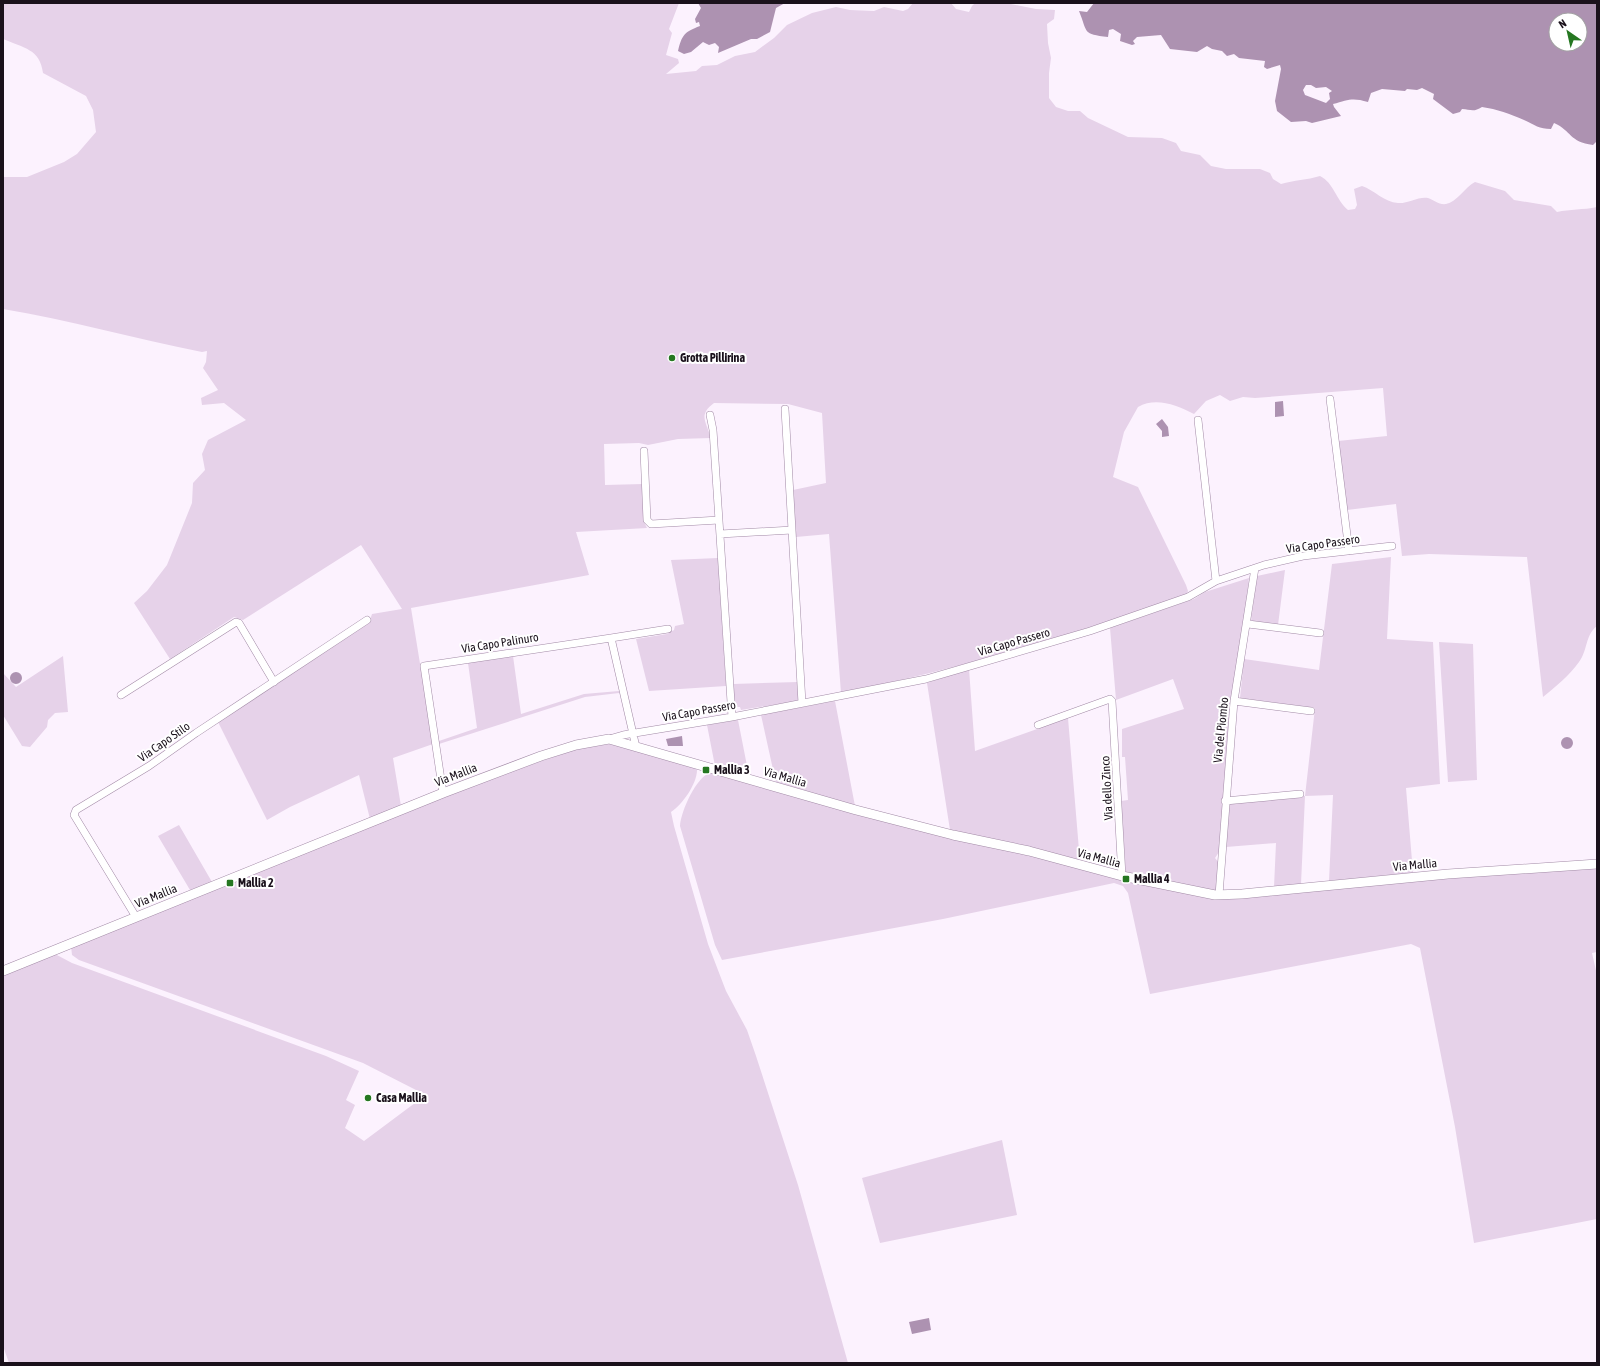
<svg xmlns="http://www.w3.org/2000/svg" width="1600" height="1366" viewBox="0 0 1600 1366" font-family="'Asap Condensed',sans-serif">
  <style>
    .green { fill: #e6d2e9 }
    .water { fill: #ad92b1; fill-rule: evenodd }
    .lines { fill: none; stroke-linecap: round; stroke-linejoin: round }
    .minor-casing { stroke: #a28aa6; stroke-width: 8 }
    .tertiary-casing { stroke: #a28aa6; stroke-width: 10 }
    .minor { stroke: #fff; stroke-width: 7 }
    .tertiary { stroke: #fff; stroke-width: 9 }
    .poi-dot { fill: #257721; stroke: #fff; stroke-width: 1.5 }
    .labels { text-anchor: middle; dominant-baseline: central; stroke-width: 4; stroke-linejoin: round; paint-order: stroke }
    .poi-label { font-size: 12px; font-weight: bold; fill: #1a111b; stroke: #fff; text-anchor: start }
    .street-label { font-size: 12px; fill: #1a111b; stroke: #fff }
  </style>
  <rect width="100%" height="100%" fill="#fcf2fe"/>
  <path class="green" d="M 3,3 L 679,3 L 669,29 L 672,33 L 666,55 L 678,59 L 679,63 L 666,74 L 696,71 L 702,66 L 717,65 L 735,56 L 755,52 L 774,38 L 787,25 L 812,13 L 836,7 L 850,10 L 874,11 L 884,7 L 903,11 L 908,9 L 913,3 L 951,3 L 956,9 L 969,12 L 972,6 L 975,3 L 1006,3 L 1036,9 L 1055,10 L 1054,19 L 1047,24 L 1048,43 L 1051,58 L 1049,73 L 1049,98 L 1056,107 L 1068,111 L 1080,111 L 1088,118 L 1128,137 L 1162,138 L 1176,143 L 1181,151 L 1200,155 L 1211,166 L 1226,169 L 1260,169 L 1270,173 L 1273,179 L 1281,184 C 1294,180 1307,180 1320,176 C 1334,183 1336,200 1348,210 L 1355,209 L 1357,205 L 1354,189 L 1362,186 C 1374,190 1384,202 1398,203 C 1407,204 1419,196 1428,198 C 1434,200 1439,205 1446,204 C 1457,202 1465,187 1475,182 L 1505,191 L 1514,200 L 1551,206 L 1557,212 C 1570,209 1583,210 1597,207 L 1597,626 C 1585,635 1588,650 1579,662 C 1570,675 1555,687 1543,697 L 1527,557 L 1429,554 L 1402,556 L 1396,504 L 1347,510 L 1338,441 L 1387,436 L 1383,388 L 1255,398 L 1243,397 L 1230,401 L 1220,395 L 1206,401 L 1194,414 C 1176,405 1156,397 1138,407 L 1124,432 L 1113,477 L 1138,487 L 1186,585 L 1188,591 L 1186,595 C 1073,635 958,669 841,693 L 829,534 L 796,537 L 793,490 L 826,483 L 822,413 L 788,404 L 714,403 C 698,415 706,421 711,438 L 678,439 L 648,445 L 639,443 L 604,444 L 605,485 L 643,484 L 644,522 L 647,528 L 576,532 L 589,575 L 411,608 L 433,744 L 393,758 L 401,806 L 370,819 L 359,775 L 290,807 L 267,820 L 218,722 L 369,623 L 372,614 L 402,609 L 361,545 L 243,620 L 234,617 L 170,659 L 134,603 L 147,591 L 167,565 L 192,503 L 193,483 L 205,470 L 202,454 L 208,440 L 246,420 L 224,403 L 202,405 L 201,398 L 218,390 L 203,368 L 206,362 L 207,351 L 202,352 C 135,339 70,320 3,309 L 3,177 L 27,177 L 64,162 L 77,154 L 96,132 L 93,110 L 86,96 L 43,73 C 40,49 24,48 3,39 Z
    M 1391,557 L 1387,639 L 1433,642 L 1440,784 L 1406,788 L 1413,873 L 1329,881 L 1333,795 L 1305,796 L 1301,884 L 1274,887 L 1276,843 L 1226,847 L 1228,806 L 1231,803 L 1305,796 L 1315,708 L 1240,698 L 1244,659 L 1319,670 L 1332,564 Z
    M 718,558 L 726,686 L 649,691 L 636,639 L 667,634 L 674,630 L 675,626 L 684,624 L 671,560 Z
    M 1285,570 L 1278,625 L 1251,621 L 1257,576 Z
    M 1249,578 L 1219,852 L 1215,858 L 1219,863 L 1216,891 L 1126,874 L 1121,801 L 1128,800 L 1125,757 L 1122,757 L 1122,729 L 1184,709 L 1173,679 L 1116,700 L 1110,628 L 1194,599 L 1205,592 Z
    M 1439,642 L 1473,644 L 1477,780 L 1448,782 Z
    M 63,656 L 68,712 L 55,713 L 48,720 L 47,727 L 30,747 L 22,746 L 3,715 L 3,673 L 16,687 Z
    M 513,656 L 521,714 L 584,694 L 619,691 L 619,693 L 585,697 L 439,744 L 439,741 L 477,728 L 468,663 Z
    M 969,669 L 975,751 L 1068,718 L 1080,862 L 950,830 L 927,683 Z
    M 798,682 L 798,701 L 741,710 L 740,707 L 735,707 L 733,684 Z
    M 835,701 L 855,806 L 776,783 L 761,715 Z
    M 738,720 L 749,776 L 715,766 L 707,725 Z
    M 610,744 L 692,766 L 697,770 C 697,784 682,805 671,812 L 674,826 L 708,944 L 726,991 L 747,1030 L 756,1056 L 798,1185 L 848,1363 L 9,1363 L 3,1346 L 3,975 L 55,954 L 72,963 L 326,1056 L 359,1071 L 346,1100 L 355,1105 L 345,1128 L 364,1141 L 419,1100 L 416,1090 L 363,1063 L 79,960 L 72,955 L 71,946 L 487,780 L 577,749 Z
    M 711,772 L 1029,854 L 1199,896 L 1597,868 L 1597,952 L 1592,953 L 1597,975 L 1597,1219 L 1474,1243 L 1455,1127 L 1420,948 L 1411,944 L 1150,994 L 1128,893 L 1123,886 L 1114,883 L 943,919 L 722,960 L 715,945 L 680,826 C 681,811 696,777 711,772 Z
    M 179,825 L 212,882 L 190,890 L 158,836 Z
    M 1002,1140 L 1017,1215 L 880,1243 L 862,1178 Z"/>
  <path class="water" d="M 698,3 L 785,3 L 776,8 L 770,32 L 757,39 L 751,39 L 718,53 L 719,47 L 715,43 L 709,45 L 703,42 L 691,52 L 684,54 L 678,51 C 682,35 684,32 700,26 L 699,22 L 696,23 L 695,19 L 701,8 Z
    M 1094,3 L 1597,3 L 1597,141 L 1593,145 C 1569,142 1572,131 1554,123 L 1551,129 C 1539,129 1535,125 1524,120 C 1510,114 1497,109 1482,107 C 1473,113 1470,109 1462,109 L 1460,112 L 1453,114 L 1433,99 L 1434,94 L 1422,88 L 1417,90 L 1407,89 L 1405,91 L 1382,89 L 1371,93 L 1368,102 C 1352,97 1348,100 1333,104 L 1334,107 L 1341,116 L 1312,123 L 1306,121 L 1291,122 L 1277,111 L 1275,101 L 1281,69 L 1280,65 L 1267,69 L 1264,67 L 1265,61 L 1239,58 L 1234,54 L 1227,56 L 1222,51 L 1212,49 L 1207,46 L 1197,52 L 1170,49 L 1161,35 L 1137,37 L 1133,41 L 1135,44 L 1132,45 L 1120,41 L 1121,34 L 1113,29 L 1109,30 L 1108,37 C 1082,34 1088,33 1079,11 L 1087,12 ZM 1556,20 L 1580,20 L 1580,44 L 1556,44 ZM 1306,85 L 1311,85 L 1316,88 L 1326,87 L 1332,91 L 1329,93 L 1330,99 L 1326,103 L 1305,95 L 1303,90 Z
    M 1283,401 L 1284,416 L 1275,417 L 1275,402 Z
    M 1162,419 L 1168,427 L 1169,436 L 1162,437 L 1162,431 L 1156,424 Z
    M10 678a6 6 0 1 1 12 0a6 6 0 1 1-12 0Z
    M 682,736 L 683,746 L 668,746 L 666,739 Z
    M1561 743a6 6 0 1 1 12 0a6 6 0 1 1-12 0Z
    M 929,1318 L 931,1330 L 912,1334 L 909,1322 Z"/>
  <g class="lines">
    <g class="minor-casing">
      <path id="minor" d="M 1330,399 L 1349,551
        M 785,409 L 802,703
        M 710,415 L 713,430 L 732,717
        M 1198,420 L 1216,581
        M 644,451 L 647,520 L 651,524 L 719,520
        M 720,534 L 792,530
        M 1248,624 L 1320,633
        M 611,638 L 668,629
        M 121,695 L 236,622 L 239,623 L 274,682
        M 1234,701 L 1311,711
        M 1038,725 L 1110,699 L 1112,701 L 1122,876
        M 609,739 L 623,735 L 732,717 L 926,679 L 1090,631 L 1188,597 L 1216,581 L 1264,565 L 1303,556 L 1392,546
        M 443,793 L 424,666 L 611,638 L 636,747
        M 1225,801 L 1300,794
        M 1219,895 L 1234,701 L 1255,568
        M 136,917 L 74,815 L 76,810 L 149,766 L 196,733 L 367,620"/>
    </g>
    <g class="tertiary-casing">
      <path id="tertiary" d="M 3,971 L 443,793 L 541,756 L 576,745 L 609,739 L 856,810 L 953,835 L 1029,851 L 1122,876 L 1215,895 L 1242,894 L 1448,874 L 1597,864"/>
    </g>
    <use href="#minor" class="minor"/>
    <use href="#tertiary" class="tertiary"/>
  </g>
  <g class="poi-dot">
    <circle cx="672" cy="358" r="4"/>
    <rect x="702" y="766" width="8" height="8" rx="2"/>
    <rect x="1122" y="875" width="8" height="8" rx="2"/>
    <rect x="226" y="879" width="8" height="8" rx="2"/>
    <circle cx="368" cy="1098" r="4"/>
  </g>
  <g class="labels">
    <g class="poi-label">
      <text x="680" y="358">Grotta Pillirina</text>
      <text x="714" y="770">Mallia 3</text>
      <text x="1134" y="879">Mallia 4</text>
      <text x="238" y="883">Mallia 2</text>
      <text x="376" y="1098">Casa Mallia</text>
    </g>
    <g class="street-label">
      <text transform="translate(1323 544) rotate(-8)">Via Capo Passero</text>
      <text transform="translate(1014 642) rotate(-16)">Via Capo Passero</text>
      <text transform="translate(500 643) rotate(-9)">Via Capo Palinuro</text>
      <text transform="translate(699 711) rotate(-10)">Via Capo Passero</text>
      <text transform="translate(1221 730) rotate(-84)">Via del Piombo</text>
      <text transform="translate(164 742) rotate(-35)">Via Capo Stilo</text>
      <text transform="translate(456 775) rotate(-21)">Via Mallia</text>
      <text transform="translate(785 777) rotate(16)">Via Mallia</text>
      <text transform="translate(1107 788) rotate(-93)">Via dello Zinco</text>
      <text transform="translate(1099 858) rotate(15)">Via Mallia</text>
      <text transform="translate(1415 865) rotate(-5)">Via Mallia</text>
      <text transform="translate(156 896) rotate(-22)">Via Mallia</text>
    </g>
  </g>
  <rect width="1600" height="1366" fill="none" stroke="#1a111b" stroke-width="8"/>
  <g transform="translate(1568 32) rotate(326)"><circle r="19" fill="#ffffff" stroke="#a3a0a4"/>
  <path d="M0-3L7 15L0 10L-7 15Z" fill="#257721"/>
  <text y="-6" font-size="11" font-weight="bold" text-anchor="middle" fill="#1a111b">N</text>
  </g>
</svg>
